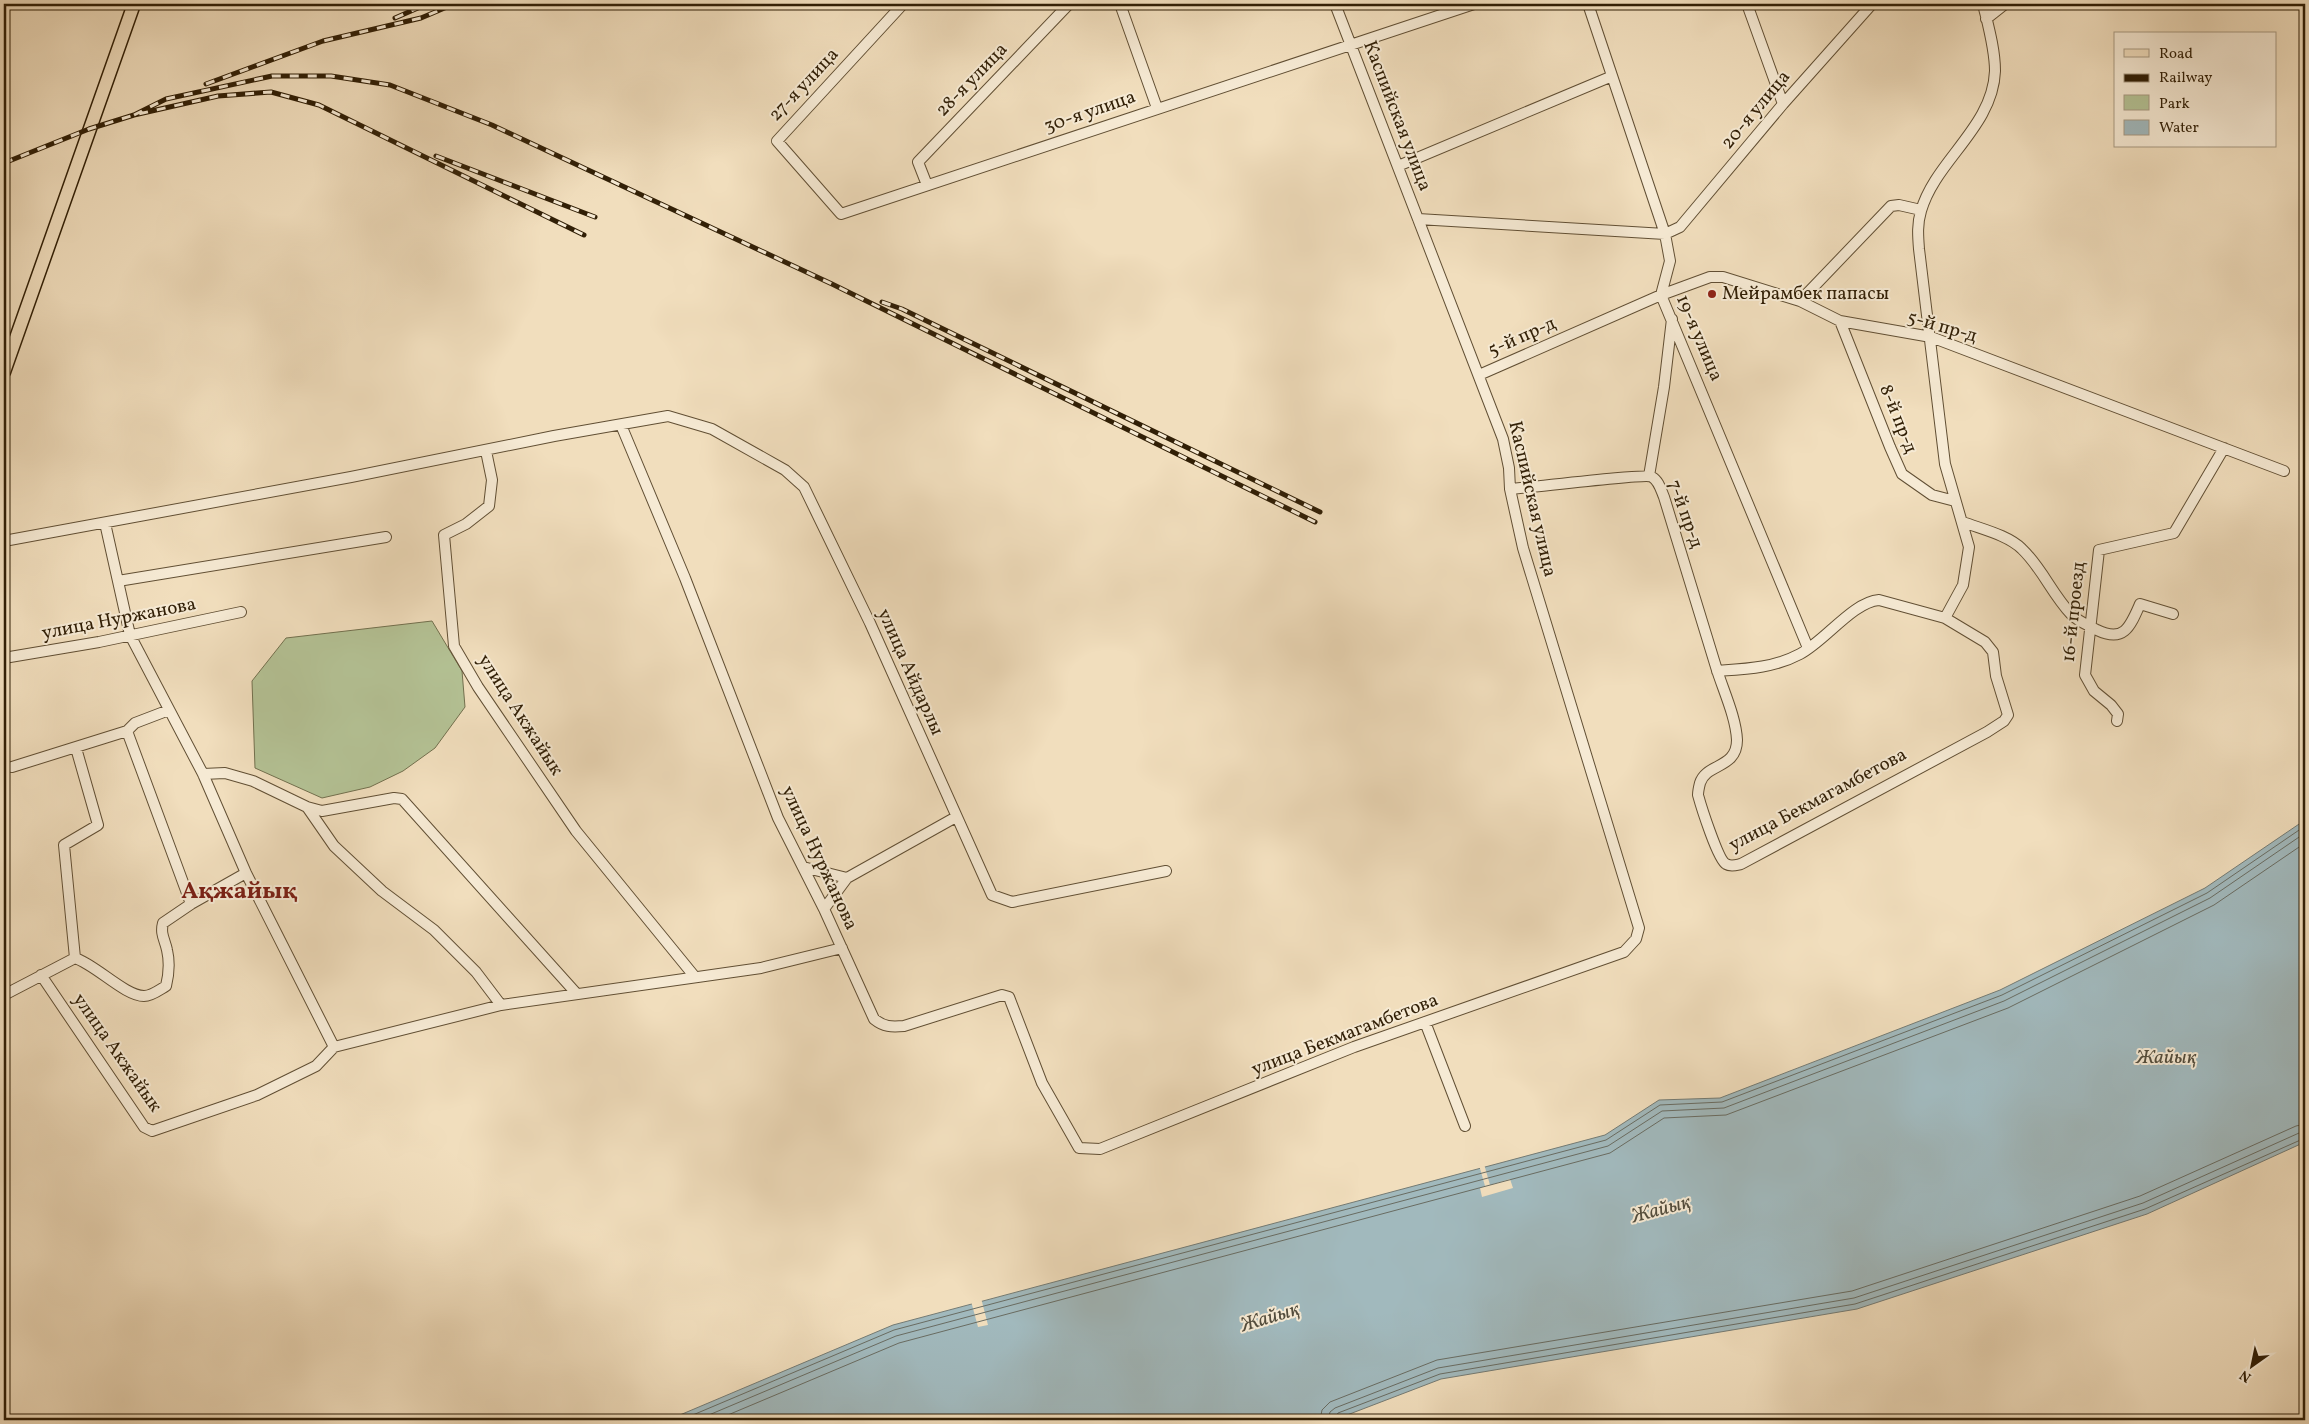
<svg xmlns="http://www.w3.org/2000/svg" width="2309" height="1424" viewBox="0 0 2309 1424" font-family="Vollkorn,serif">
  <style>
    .green { fill: #b4c295; stroke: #72704e }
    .water { fill: #a1b9bd; stroke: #747b74 }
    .pier { fill: #f1debd }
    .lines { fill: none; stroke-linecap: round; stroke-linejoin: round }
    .shore { stroke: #696c62; stroke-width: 1 }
    .minor-casing { stroke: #614f34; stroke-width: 12 }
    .major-casing { stroke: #311f06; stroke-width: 15 }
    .minor { stroke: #f6ead4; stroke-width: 10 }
    .major { stroke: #f1debd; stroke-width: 12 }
    .rail-casing { stroke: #311f06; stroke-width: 5 }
    .rail { stroke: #f6ead4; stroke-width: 3; stroke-dasharray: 9; stroke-linecap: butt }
    .poi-dot { fill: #8f2418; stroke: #f6ead4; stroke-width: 2 }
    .labels { text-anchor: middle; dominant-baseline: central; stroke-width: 4; stroke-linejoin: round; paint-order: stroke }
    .street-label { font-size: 19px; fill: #311f06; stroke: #f6ead4 }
    .poi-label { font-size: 19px; fill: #311f06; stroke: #f6ead4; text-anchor: start }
    .water-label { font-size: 20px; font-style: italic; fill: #534d3d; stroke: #f6ead4 }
    .district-label { font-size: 24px; font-weight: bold; fill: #7a1f14; stroke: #f6ead4 }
  </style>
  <rect width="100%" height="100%" fill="#f1debd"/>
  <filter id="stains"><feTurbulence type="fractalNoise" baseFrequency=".004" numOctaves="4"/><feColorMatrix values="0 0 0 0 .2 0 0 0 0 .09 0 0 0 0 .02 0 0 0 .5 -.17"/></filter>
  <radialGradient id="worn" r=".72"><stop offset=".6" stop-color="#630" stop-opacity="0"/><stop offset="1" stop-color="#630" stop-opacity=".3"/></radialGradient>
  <path class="green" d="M 432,621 L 462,671 L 465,707 L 435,748 L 403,771 L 370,787 L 322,798 L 255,768 L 252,681 L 286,638 Z"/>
  <path class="water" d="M 2305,820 L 2305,1142 L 2147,1214 L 1857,1309 L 1441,1379 L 1334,1420 L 668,1420 L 893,1325 L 1605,1135 L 1659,1100 L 1720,1098 L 2000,990 L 2205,888 Z"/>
  <path class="pier" d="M 1484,1164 L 1490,1185 L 1510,1179 L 1513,1188 L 1482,1197 L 1480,1188 L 1485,1186 L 1479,1165 Z
    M 981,1298 L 988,1325 L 978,1327 L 971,1301 Z"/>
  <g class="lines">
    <path class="shore" d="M 681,1420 L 894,1330 L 1606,1140 L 1660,1105 L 1722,1102 L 2002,995 L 2207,893 L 2305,826
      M 697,1420 L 896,1336 L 1608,1146 L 1662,1111 L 1724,1108 L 2004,1001 L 2210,898 L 2305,833
      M 716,1420 L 899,1343 L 1610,1153 L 1664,1118 L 1726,1115 L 2008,1008 L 2214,905 L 2305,843
      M 1320,1420 L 1322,1410 L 1330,1402 L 1437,1360 L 1852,1291 L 2140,1196 L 2296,1126 L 2305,1124
      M 1328,1420 L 1330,1412 L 1335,1408 L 1438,1368 L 1854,1298 L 2143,1203 L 2299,1133 L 2305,1132
      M 1334,1420 L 1338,1413 L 1440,1374 L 1855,1304 L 2145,1209 L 2305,1138"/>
    <g class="minor-casing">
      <path id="minor" d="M 903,4 L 777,141 L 841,214 L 1474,4
        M 1120,4 L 1157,108
        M 1588,4 L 1665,234 L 1670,261 L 1661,295 L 1808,648
        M 1747,4 L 1783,104
        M 1986,19 L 2005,4
        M 1398,166 L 1610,77
        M 927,185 L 918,162 L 1069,4
        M 1418,219 L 1665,234 L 1680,227 L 1783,104 L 1872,4
        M 1800,301 L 1891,206 L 1899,205 L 1921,210
        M 1840,321 L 1890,447 L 1902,474 L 1932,495 L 1955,501
        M 1479,375 L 1661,295 L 1710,277 L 1723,277 L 1800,301 L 1840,321 L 1931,337 L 2284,471
        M 621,425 L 685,578 L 778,818 L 824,909 L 874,1019 C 884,1027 891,1027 904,1026 L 1002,995 L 1009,997 L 1042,1083 L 1079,1148 L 1100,1149 L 1354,1047 L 1624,952 L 1636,939 L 1639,928 L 1523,548 L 1510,489 L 1509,468 L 1503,439 L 1335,4
        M 486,451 L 492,480 L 489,506 L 466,524 L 444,535 L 454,646 L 478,687 L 576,831 L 695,977
        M 1649,476 L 1664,387 L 1672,319
        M 1510,489 C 1529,488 1645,473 1652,477 C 1659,481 1661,490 1664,497 C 1681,554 1699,610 1716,667 C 1723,690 1736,717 1737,740 C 1737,769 1706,763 1700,783 C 1699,787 1698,791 1698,795 C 1701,806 1718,860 1726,864 C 1731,867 1736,865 1741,864 L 1987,732 L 2004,721 L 2008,715 L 1996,676 L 1993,652 L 1985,642 L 1945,618 L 1879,600 C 1853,602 1825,641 1800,654 C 1774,668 1746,669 1717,671
        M 1963,522 C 1981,529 2008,535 2022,549 C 2042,568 2052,594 2071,614 C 2077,621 2088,625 2097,630 C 2124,643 2130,627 2140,604 L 2173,614
        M 105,523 L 130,635 L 203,774 L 246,873 L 334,1047 L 501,1005 L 761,968 L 842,948
        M 4,541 L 351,477 L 554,436 L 668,416 L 712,429 L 785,470 L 804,487 L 870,623 L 992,895 L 1012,902 L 1166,871
        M 118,581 L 386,537
        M 1945,618 L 1963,585 L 1969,547 L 1945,464 L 1919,249 C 1918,236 1917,224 1921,211 C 1935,161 1993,127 1995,71 C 1995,49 1988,25 1983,4
        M 4,658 L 99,642 L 241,612
        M 2117,721 L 2118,714 L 2111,705 L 2094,691 L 2085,675 L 2099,550 L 2174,533 L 2224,448
        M 127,731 L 191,904 L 246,873
        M 12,767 L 127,731 L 135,723 L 169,710
        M 203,774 L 225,773 L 253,781 L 307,807 L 322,811 L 394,798 L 402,799 L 576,993
        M 307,807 L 334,846 L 382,891 L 434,930 L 476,972 L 501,1005
        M 803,867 L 847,878 L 956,817
        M 824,909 L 847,878
        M 75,958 L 64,845 L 98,825 L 76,748
        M 41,975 L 144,1127 L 152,1131 L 257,1095 L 316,1066 L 334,1047
        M 4,995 L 75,958 C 96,965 125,996 144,996 C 152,996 159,990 166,986 C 169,974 170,963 167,950 C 165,940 160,934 163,923 L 191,904
        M 1425,1022 L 1465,1126"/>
    </g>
    <g class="major-casing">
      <path id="major" d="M 4,372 L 134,4"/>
    </g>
    <use href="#minor" class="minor"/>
    <use href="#major" class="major"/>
    <g class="rail-casing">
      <path id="rail" d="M 395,18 L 427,4
        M 206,84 L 323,41 L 421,18 L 454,4
        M 134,115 L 166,99 L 272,76 L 331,76 L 390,85 L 492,125 L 832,284 L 1315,522
        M 436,156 L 595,217
        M 4,163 L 89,129 L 134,115 L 218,96 L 271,92 L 319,105 L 584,235
        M 882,302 L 902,309 L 1320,512"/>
    </g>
    <use href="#rail" class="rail"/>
  </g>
  <circle class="poi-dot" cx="1712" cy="294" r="5"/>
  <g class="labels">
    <g class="street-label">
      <text transform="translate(972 80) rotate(-46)">28-я улица</text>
      <text transform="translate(804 85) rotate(-47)">27-я улица</text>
      <text transform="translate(1756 110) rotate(-50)">20-я улица</text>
      <text transform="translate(1090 112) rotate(-19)">30-я улица</text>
      <text transform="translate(1397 116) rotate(69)">Каспийская улица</text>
      <text transform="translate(1942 327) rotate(16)">5-й пр-д</text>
      <text transform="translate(1522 337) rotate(-24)">5-й пр-д</text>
      <text transform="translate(1699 338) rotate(67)">19-я улица</text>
      <text transform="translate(1898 419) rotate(68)">8-й пр-д</text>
      <text transform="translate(1532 499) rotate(77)">Каспийская улица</text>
      <text transform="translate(1685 514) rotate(70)">7-й пр-д</text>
      <text transform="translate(2074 612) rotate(-84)">16-й проезд</text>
      <text transform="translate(119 619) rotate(-11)">улица Нуржанова</text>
      <text transform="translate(910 672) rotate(66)">улица Айдарлы</text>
      <text transform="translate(520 715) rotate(57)">улица Акжайык</text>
      <text transform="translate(1818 800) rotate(-28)">улица Бекмагамбетова</text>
      <text transform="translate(819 858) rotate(65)">улица Нуржанова</text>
      <text transform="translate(1345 1035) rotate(-21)">улица Бекмагамбетова</text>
      <text transform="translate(117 1053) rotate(55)">улица Акжайык</text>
    </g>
    <g class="poi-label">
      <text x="1722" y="294">Мейрамбек папасы</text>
    </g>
    <g class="water-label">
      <text x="2166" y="1058">Жайық</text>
      <text transform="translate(1661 1210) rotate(-15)">Жайық</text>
      <text transform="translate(1270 1318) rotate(-17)">Жайық</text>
    </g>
    <g class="district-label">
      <text x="239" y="892">Ақжайық</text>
    </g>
  </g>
  <rect width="2309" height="1424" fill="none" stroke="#f1debd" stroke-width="20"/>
  <rect x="5" y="5" width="2299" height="1414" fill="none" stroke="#311f06" stroke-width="2.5"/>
  <rect x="10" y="10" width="2289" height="1404" fill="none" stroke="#311f06"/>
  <rect x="2114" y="32" width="162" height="115" fill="#f6ead4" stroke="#a79982"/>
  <rect x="2124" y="49" width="25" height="8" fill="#f1debd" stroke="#a79982"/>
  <text x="2159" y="58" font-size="15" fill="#311f06">Road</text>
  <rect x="2124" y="74" width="25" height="8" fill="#311f06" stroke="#a79982"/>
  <text x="2159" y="82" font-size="15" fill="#311f06">Railway</text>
  <rect x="2124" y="95" width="25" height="15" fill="#b4c295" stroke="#a79982"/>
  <text x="2159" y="108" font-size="15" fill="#311f06">Park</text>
  <rect x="2124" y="120" width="25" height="15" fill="#a1b9bd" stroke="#a79982"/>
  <text x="2159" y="132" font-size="15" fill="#311f06">Water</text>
  <g transform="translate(2252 1366) rotate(213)" stroke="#f6ead4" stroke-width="4" paint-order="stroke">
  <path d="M0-4L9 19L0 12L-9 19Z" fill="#311f06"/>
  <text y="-8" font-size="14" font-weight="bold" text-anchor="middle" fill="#311f06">N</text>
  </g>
  <rect width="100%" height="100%" filter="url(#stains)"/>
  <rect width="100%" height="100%" fill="url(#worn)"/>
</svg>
